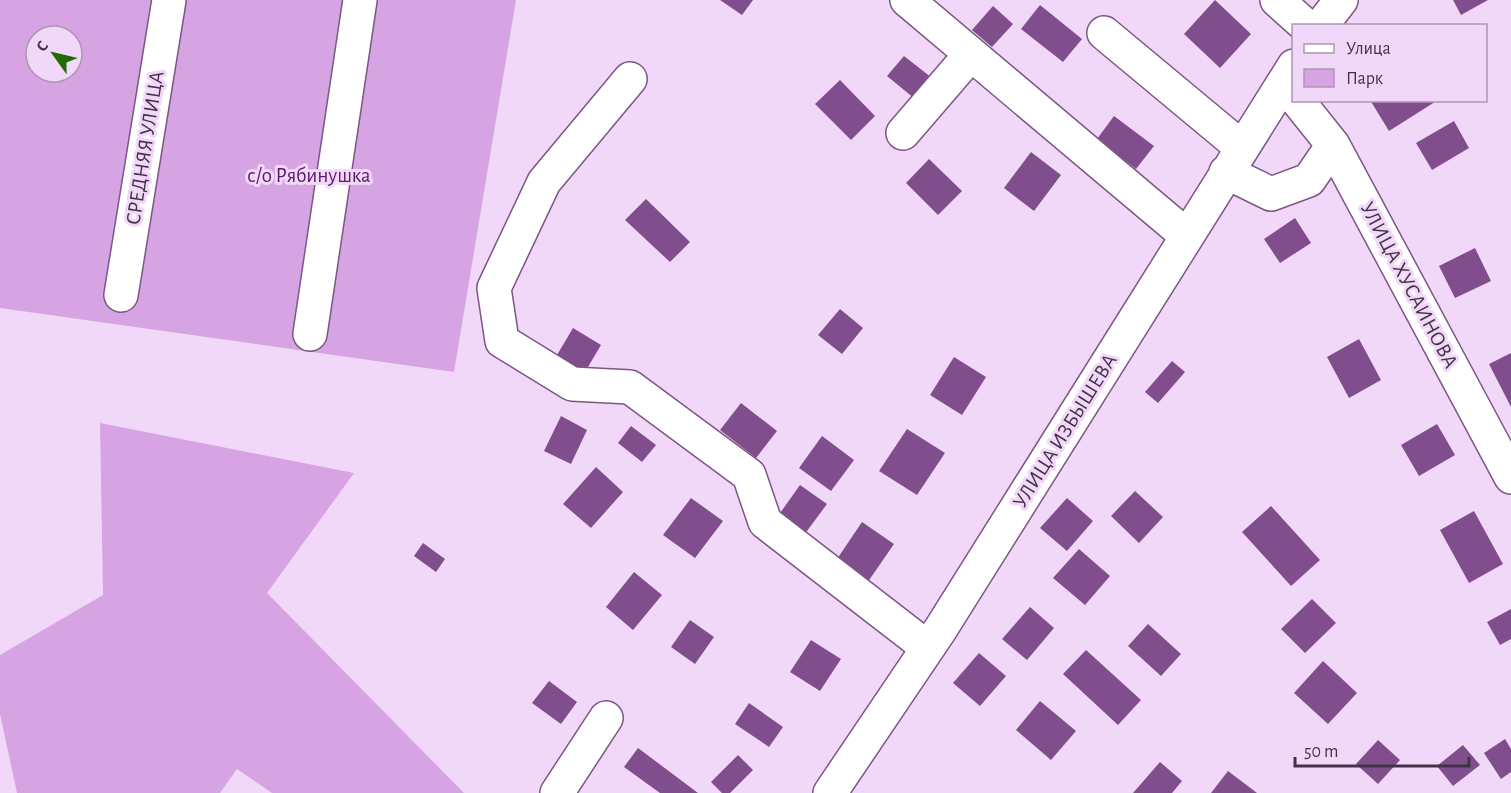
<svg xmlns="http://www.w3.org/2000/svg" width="1511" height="793" viewBox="0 0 1511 793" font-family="'Alegreya Sans',sans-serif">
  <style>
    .green { fill: #d6a4e3; fill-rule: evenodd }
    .building { fill: #804e8c }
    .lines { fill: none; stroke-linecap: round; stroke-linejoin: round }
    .minor-casing { stroke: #7c5685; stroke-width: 36 }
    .minor { stroke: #fff; stroke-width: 33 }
    .labels { text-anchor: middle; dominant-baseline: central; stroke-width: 6; stroke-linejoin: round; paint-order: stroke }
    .street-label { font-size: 21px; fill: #433247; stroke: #f2d8f8 }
    .park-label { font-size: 21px; fill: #5d1c6b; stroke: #f2d8f8 }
  </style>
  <rect width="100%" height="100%" fill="#f2d8f8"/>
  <path class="green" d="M 0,0 L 516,0 L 454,372 L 0,308 ZM 36,36 L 72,36 L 72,72 L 36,72 Z
    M 100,423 L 354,473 L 267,593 L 464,793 L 272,793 L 237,769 L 220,793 L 17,793 L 0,714 L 0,655 L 103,595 Z"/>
  <path class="building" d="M 720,0 L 753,0 L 742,15 Z
    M 1215,0 L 1251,34 L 1220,68 L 1184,34 Z
    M 1453,0 L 1488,0 L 1461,15 Z
    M 1040,5 L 1082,39 L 1063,62 L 1021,29 Z
    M 993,6 L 1013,24 L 992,47 L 972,30 Z
    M 904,56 L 932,78 L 915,99 L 887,76 Z
    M 840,80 L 875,116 L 851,140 L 815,104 Z
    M 1370,100 L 1438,100 L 1389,131 Z
    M 1114,116 L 1154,146 L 1136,169 L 1097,139 Z
    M 1454,121 L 1469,148 L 1432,170 L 1416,143 Z
    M 1031,152 L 1061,175 L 1034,211 L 1004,188 Z
    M 929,159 L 962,191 L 938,215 L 906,183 Z
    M 646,199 L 690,242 L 670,262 L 625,220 Z
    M 1295,218 L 1311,243 L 1280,263 L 1264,239 Z
    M 1475,248 L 1491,281 L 1455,298 L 1439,266 Z
    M 840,309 L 863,328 L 842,354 L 818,335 Z
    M 573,328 L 601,345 L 585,372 L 557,355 Z
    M 1359,339 L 1381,380 L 1349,398 L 1327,357 Z
    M 1511,353 L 1511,407 L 1489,364 Z
    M 954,357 L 986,377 L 962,415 L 930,395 Z
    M 1172,361 L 1185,372 L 1158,403 L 1145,392 Z
    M 741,403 L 777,431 L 756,458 L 720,430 Z
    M 561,416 L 587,430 L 571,464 L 544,451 Z
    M 1437,424 L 1455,455 L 1419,476 L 1401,445 Z
    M 631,426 L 656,445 L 642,462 L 618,443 Z
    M 907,429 L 945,453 L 917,495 L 879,471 Z
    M 822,436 L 854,460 L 831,491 L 799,468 Z
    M 596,467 L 623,492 L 591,528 L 563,504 Z
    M 800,485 L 827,504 L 804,535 L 778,516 Z
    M 1135,491 L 1163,517 L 1139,543 L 1111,516 Z
    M 691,498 L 723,521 L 695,558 L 663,535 Z
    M 1067,498 L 1093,521 L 1067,551 L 1040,528 Z
    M 1271,506 L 1320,560 L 1291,586 L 1242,532 Z
    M 1474,511 L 1503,564 L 1469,583 L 1440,530 Z
    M 862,522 L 894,544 L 865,586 L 833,565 Z
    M 423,543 L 445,559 L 436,572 L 414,556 Z
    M 1079,549 L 1110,576 L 1085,605 L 1053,578 Z
    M 634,572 L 662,595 L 633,630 L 606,607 Z
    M 1312,599 L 1336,623 L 1305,653 L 1281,629 Z
    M 1030,607 L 1054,628 L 1027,660 L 1002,639 Z
    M 1511,609 L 1511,639 L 1500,645 L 1487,622 Z
    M 690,620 L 714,637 L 695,664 L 671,647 Z
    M 1148,624 L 1181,654 L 1161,676 L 1128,646 Z
    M 811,640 L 841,659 L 820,691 L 790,672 Z
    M 1086,650 L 1141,700 L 1118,725 L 1063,674 Z
    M 979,653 L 1006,676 L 980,706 L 953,683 Z
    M 1323,661 L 1357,693 L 1328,724 L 1294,693 Z
    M 549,681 L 577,702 L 561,724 L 532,703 Z
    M 1040,701 L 1076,731 L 1051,760 L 1016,730 Z
    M 749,703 L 783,727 L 769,747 L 735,724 Z
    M 1505,739 L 1511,749 L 1511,772 L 1501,779 L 1484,753 Z
    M 1378,740 L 1400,760 L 1378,784 L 1356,764 Z
    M 1463,745 L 1480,765 L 1453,786 L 1437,766 Z
    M 638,748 L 698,793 L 660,793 L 624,767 Z
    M 738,755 L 753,770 L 730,793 L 722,793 L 711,782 Z
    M 1160,762 L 1182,781 L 1172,793 L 1133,793 Z
    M 1228,771 L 1257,793 L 1211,793 Z"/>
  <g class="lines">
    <g class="minor-casing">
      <path id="minor" d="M 907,0 L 1187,236
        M 1277,0 L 1306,26
        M 1321,26 L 1341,0
        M 1104,33 L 1241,147
        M 630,79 L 544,182 L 494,288 L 502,341 L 572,384 L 630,387 L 749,475 L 765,522 L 928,648
        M 1297,100 L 1333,145 L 1511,477
        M 903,133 L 971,54
        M 1226,172 L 1271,194 L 1309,180 L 1333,145
        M 121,295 L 169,0
        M 310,334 L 360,0
        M 557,793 L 606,718
        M 830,793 L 940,630 L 1294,66"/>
    </g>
    <use href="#minor" class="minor"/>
  </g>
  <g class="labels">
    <g class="street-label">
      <text transform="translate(145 148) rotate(-81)">СРЕДНЯЯ УЛИЦА</text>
      <text transform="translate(1409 285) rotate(62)">УЛИЦА ХУСАИНОВА</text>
      <text transform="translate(1065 431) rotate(-58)">УЛИЦА ИЗБЫШЕВА</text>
    </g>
    <g class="park-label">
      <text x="309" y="175">с/о Рябинушка</text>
    </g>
  </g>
  <rect x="1292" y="24" width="195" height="78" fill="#f2d8f8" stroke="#ac96b1" stroke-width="1.5"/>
  <rect x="1304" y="44" width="30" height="9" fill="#ffffff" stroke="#ac96b1" stroke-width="1.5"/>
  <text x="1346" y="54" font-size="18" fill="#433247">Улица</text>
  <rect x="1304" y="69" width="30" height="18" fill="#d6a4e3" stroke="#ac96b1" stroke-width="1.5"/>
  <text x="1346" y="84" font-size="18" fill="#433247">Парк</text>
  <g transform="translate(54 54) rotate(304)"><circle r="28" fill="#f2d8f8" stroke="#ac96b1" stroke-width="1.5"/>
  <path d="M0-4.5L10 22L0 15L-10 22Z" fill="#216a05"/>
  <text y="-9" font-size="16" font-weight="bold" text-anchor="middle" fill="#433247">С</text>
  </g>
  <path d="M1295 757v9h174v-9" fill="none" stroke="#433247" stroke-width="3"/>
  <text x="1304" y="757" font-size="18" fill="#433247" stroke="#f2d8f8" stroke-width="4.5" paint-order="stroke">50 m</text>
</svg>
